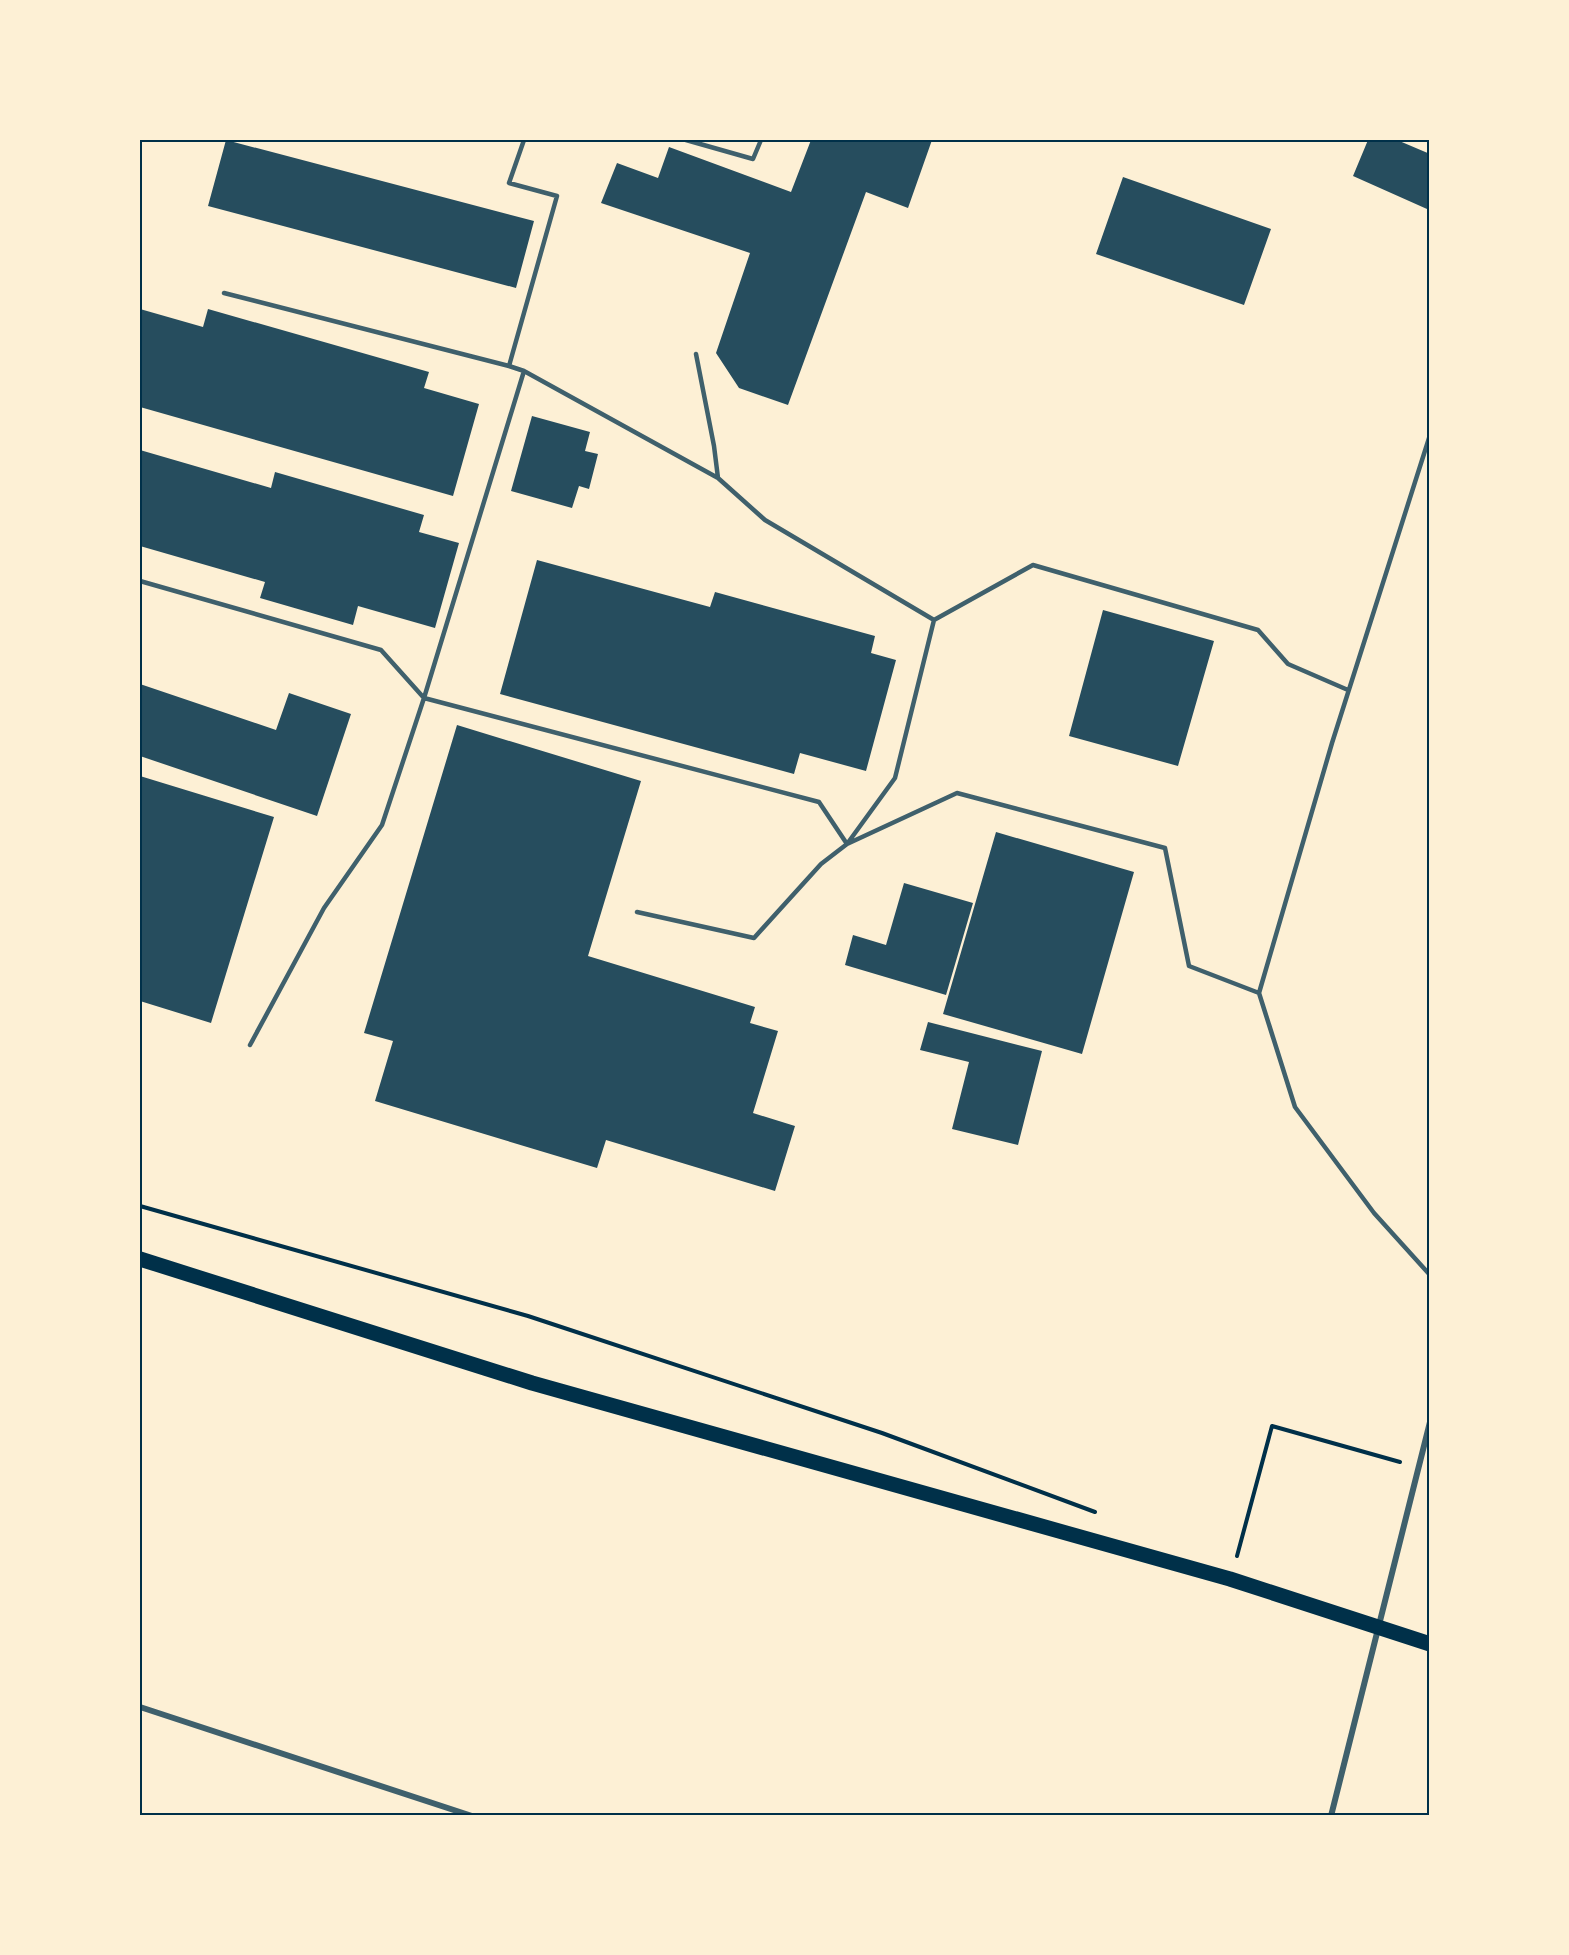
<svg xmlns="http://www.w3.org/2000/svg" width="1569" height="1955" viewBox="0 0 1569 1955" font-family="Lato,sans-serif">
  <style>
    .building { fill: #264d5e }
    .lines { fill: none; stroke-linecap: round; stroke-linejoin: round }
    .path { stroke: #003049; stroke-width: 4 }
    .service { stroke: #3f606c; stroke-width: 4.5 }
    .minor { stroke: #3f606c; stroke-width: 6 }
    .primary { stroke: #003049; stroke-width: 15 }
    .neatline { fill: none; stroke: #003049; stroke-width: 2 }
  </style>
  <rect width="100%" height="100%" fill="#fdf0d5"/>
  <path class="building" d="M 226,140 L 534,221 L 516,288 L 208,206 Z
    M 811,140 L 932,140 L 908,208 L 866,192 L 788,405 L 739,388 L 716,353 L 750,253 L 601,203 L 617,163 L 658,178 L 669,147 L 791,192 Z
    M 1368,140 L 1397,140 L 1430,154 L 1430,203 L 1427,209 L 1353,176 Z
    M 1123,177 L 1271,229 L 1244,305 L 1096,254 Z
    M 140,309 L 203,327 L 208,309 L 429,372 L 424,388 L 479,404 L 453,496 L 140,407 Z
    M 532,416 L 590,432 L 585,451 L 598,454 L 589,489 L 579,486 L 572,508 L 511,491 Z
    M 140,450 L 271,488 L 275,472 L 424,515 L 419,532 L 459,543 L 435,628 L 358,606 L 353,625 L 260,598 L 265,582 L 140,546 Z
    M 537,560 L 710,607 L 715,592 L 875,636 L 871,653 L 896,660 L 866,771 L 800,753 L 794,774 L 500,694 Z
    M 1103,610 L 1214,641 L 1178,766 L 1069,736 Z
    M 140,684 L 276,730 L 289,693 L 351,714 L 317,816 L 140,756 Z
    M 457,725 L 641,781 L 588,956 L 755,1007 L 750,1023 L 778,1031 L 753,1113 L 795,1126 L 775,1191 L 606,1140 L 597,1168 L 375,1101 L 393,1041 L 364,1033 Z
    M 140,776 L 274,817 L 211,1023 L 140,1001 Z
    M 996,832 L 1134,872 L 1082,1054 L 943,1014 Z
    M 904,883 L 973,903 L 946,995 L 845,965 L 853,935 L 886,945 Z
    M 928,1022 L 1042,1051 L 1018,1145 L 952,1129 L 969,1062 L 920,1050 Z"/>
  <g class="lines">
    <path class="path" d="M 140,1206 L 528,1316 L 882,1433 L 1095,1512
      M 1237,1556 L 1272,1426 L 1400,1462"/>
    <path class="service" d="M 524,140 L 509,183 L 557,196 L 509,366 L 524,371 L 718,478 L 765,520 L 934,620 L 1033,565 L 1258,630 L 1288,664 L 1348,690
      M 686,140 L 753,159 L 761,140
      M 224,293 L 509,366
      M 696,354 L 714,446 L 718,478
      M 1430,435 L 1332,743 L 1259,993 L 1295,1107 L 1374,1213 L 1430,1275
      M 140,581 L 381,650 L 424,698 L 819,802 L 847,844 L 957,793 L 1165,848 L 1189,966 L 1259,993
      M 637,912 L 754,938 L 821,864 L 847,844 L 895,778 L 934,620
      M 250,1045 L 324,908 L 382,825 L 424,698 L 524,371"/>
    <path class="minor" d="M 140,1707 L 472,1816
      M 1331,1816 L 1430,1422"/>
    <path class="primary" d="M 140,1259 L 532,1383 L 1230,1579 L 1430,1644"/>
  </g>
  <rect width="1569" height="1955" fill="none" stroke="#fdf0d5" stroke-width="282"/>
  <rect x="141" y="141" width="1287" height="1673" class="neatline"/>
</svg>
